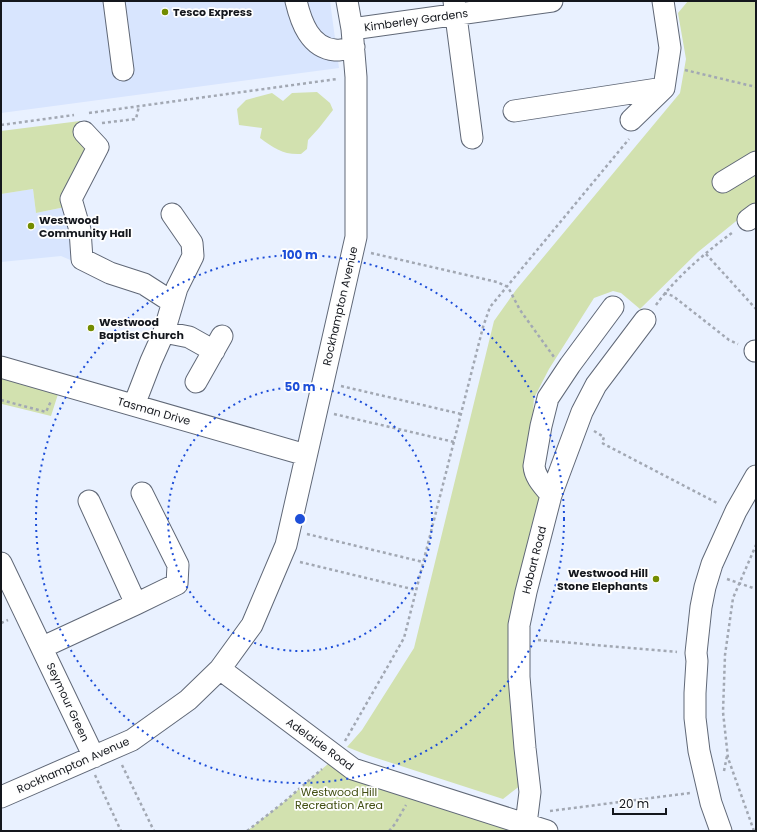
<svg xmlns="http://www.w3.org/2000/svg" width="757" height="832" viewBox="0 0 757 832" font-family="Poppins,sans-serif">
  <style>
    .built { fill: #d8e5fe }
    .green { fill: #d2e1af }
    .lines { fill: none; stroke-linecap: round; stroke-linejoin: round }
    .minor-casing { stroke: #606877; stroke-width: 23 }
    .path { stroke: #a2a8b3; stroke-width: 2.5; stroke-dasharray: 3 3; stroke-linecap: butt }
    .minor { stroke: #fff; stroke-width: 21 }
    .ring { fill: none; stroke: #1d4ed8; stroke-width: 2; stroke-dasharray: 2 4 }
    .poi-dot { fill: #738c00; stroke: #fefefe; stroke-width: 1.5 }
    .labels { text-anchor: middle; dominant-baseline: central; stroke-width: 3.5; stroke-linejoin: round; paint-order: stroke }
    .poi-label { font-size: 11px; font-weight: bold; fill: #14171d; stroke: #fefefe; text-anchor: start }
    .street-label { font-size: 11px; fill: #14171d; stroke: #fefefe }
    .park-label { font-size: 11px; fill: #424f12; stroke: #fefefe }
    .centre { fill: #1d4ed8; stroke: #fefefe; stroke-width: 2 }
    .ring-label { font-size: 12px; text-anchor: middle; font-weight: bold; fill: #1d4ed8; stroke: #fefefe; stroke-width: 3.5; stroke-linejoin: round; paint-order: stroke }
  </style>
  <rect width="100%" height="100%" fill="#e9f1ff"/>
  <path class="built" d="M 1,1 L 330,1 L 339,68 L 1,113 Z
    M 33,189 L 36,213 L 65,207 L 75,262 L 61,256 L 1,262 L 1,194 Z"/>
  <path class="green" d="M 688,1 L 756,1 L 756,205 L 698,252 L 640,309 L 621,293 L 613,291 L 594,298 L 549,369 L 534,398 L 529,467 L 543,496 L 531,527 L 518,592 L 521,785 L 503,799 L 367,755 L 347,747 L 362,730 L 414,648 L 494,321 L 516,290 L 680,93 L 686,59 L 678,13 Z
    M 317,92 L 330,103 L 333,110 L 319,128 L 308,140 L 307,149 L 301,154 C 283,155 274,148 260,138 L 262,128 L 239,125 L 237,109 L 246,100 L 272,93 L 283,101 L 292,93 Z
    M 80,121 L 81,143 L 94,151 L 65,207 L 36,213 L 33,189 L 1,194 L 1,131 Z
    M 1,377 L 59,391 L 51,416 L 2,404 L 1,412 Z
    M 336,757 L 547,831 L 247,831 L 284,802 Z"/>
  <g class="lines">
    <g class="minor-casing">
      <path id="minor" d="M 114,1 L 123,70
        M 296,1 C 301,22 310,48 335,50 C 340,51 348,48 354,47
        M 454,1 L 472,138
        M 352,29 L 552,1
        M 514,111 L 664,88
        M 631,120 L 664,88 L 670,48 L 663,1
        M 84,132 L 98,147 L 71,199 L 80,230 L 82,259 L 110,273 L 144,284 L 172,302
        M 723,182 L 756,162
        M 748,220 L 756,214
        M 164,332 L 189,337 L 214,351
        M 755,351 L 756,351
        M 1,367 L 306,455
        M 196,382 L 222,336
        M 134,405 L 151,361 L 164,332 L 177,288 L 193,256 L 192,243 L 172,214
        M 551,495 C 544,486 535,478 534,466 L 541,426 L 548,398 L 570,365 L 613,307
        M 89,501 L 136,604
        M 1,563 L 94,757
        M 43,647 L 136,604 L 177,584 L 178,565 L 142,493
        M 220,669 L 353,769 L 547,831
        M 1,797 L 132,740 L 188,700 L 220,669 L 252,625 L 286,545 L 356,237 L 356,77 L 352,29 L 347,1
        M 526,824 L 530,792 L 525,748 L 519,677 L 519,625 L 526,592 L 551,495 L 582,412 L 596,385 L 645,320
        M 721,831 L 711,803 L 699,751 L 695,718 L 695,693 L 697,661 L 696,653 L 701,607 L 705,587 L 712,564 L 736,511 L 756,476"/>
    </g>
    <path class="path" d="M 685,70 L 756,87
      M 89,113 L 337,79
      M 102,123 L 136,119 L 139,106
      M 1,125 L 74,115
      M 371,253 L 497,282 L 508,287 L 520,310 L 554,357
      M 706,254 L 756,309
      M 664,293 L 673,296 L 729,340 L 738,344
      M 656,305 C 676,277 705,253 733,232
      M 341,386 L 461,414
      M 1,400 L 46,412 L 51,401
      M 334,414 L 454,442
      M 594,431 L 604,437 L 602,443 L 719,504
      M 307,534 L 423,562
      M 300,562 L 416,590
      M 727,579 L 756,589
      M 1,623 L 8,620
      M 538,640 L 677,652
      M 345,741 L 404,638 L 483,327 L 490,307 L 629,139
      M 122,765 L 154,831
      M 724,771 L 727,756
      M 95,775 L 121,831
      M 550,811 L 690,793
      M 247,831 L 284,802 L 322,769
      M 389,831 L 395,824 L 406,805
      M 754,831 L 728,758 L 723,712 L 725,655 L 733,598 L 756,545"/>
    <use href="#minor" class="minor"/>
  </g>
  <g class="ring">
    <circle cx="300" cy="519" r="132"/>
    <circle cx="300" cy="519" r="264"/>
  </g>
  <g class="poi-dot">
    <circle cx="165" cy="12" r="4"/>
    <circle cx="31" cy="226" r="4"/>
    <circle cx="91" cy="328" r="4"/>
    <circle cx="656" cy="579" r="4"/>
  </g>
  <g class="labels">
    <g class="poi-label">
      <text x="173" y="12">Tesco Express</text>
      <text x="39" y="220">Westwood<tspan x="39" dy="13">Community Hall</tspan></text>
      <text x="99" y="322">Westwood<tspan x="99" dy="13">Baptist Church</tspan></text>
      <text x="648" y="573" text-anchor="end">Westwood Hill<tspan x="648" dy="13">Stone Elephants</tspan></text>
    </g>
    <g class="street-label">
      <text transform="translate(416 20) rotate(-8)">Kimberley Gardens</text>
      <text transform="translate(340 306) rotate(-77)">Rockhampton Avenue</text>
      <text transform="translate(154 411) rotate(16)">Tasman Drive</text>
      <text transform="translate(534 560) rotate(-76)">Hobart Road</text>
      <text transform="translate(68 702) rotate(65)">Seymour Green</text>
      <text transform="translate(320 744) rotate(36)">Adelaide Road</text>
      <text transform="translate(73 765) rotate(-24)">Rockhampton Avenue</text>
    </g>
    <g class="park-label">
      <text x="339" y="792">Westwood Hill<tspan x="339" dy="13">Recreation Area</tspan></text>
    </g>
  </g>
  <circle cx="300" cy="519" r="6" class="centre"/>
  <g class="ring-label">
    <text x="300" y="259">100 m</text>
    <text x="300" y="391">50 m</text>
  </g>
  <rect width="757" height="832" fill="none" stroke="#14171d" stroke-width="4"/>
  <path d="M613 808v6h53v-6" fill="none" stroke="#14171d" stroke-width="2"/>
  <text x="619" y="808" font-size="12" fill="#14171d" stroke="#fefefe" stroke-width="3" paint-order="stroke">20 m</text>
</svg>
